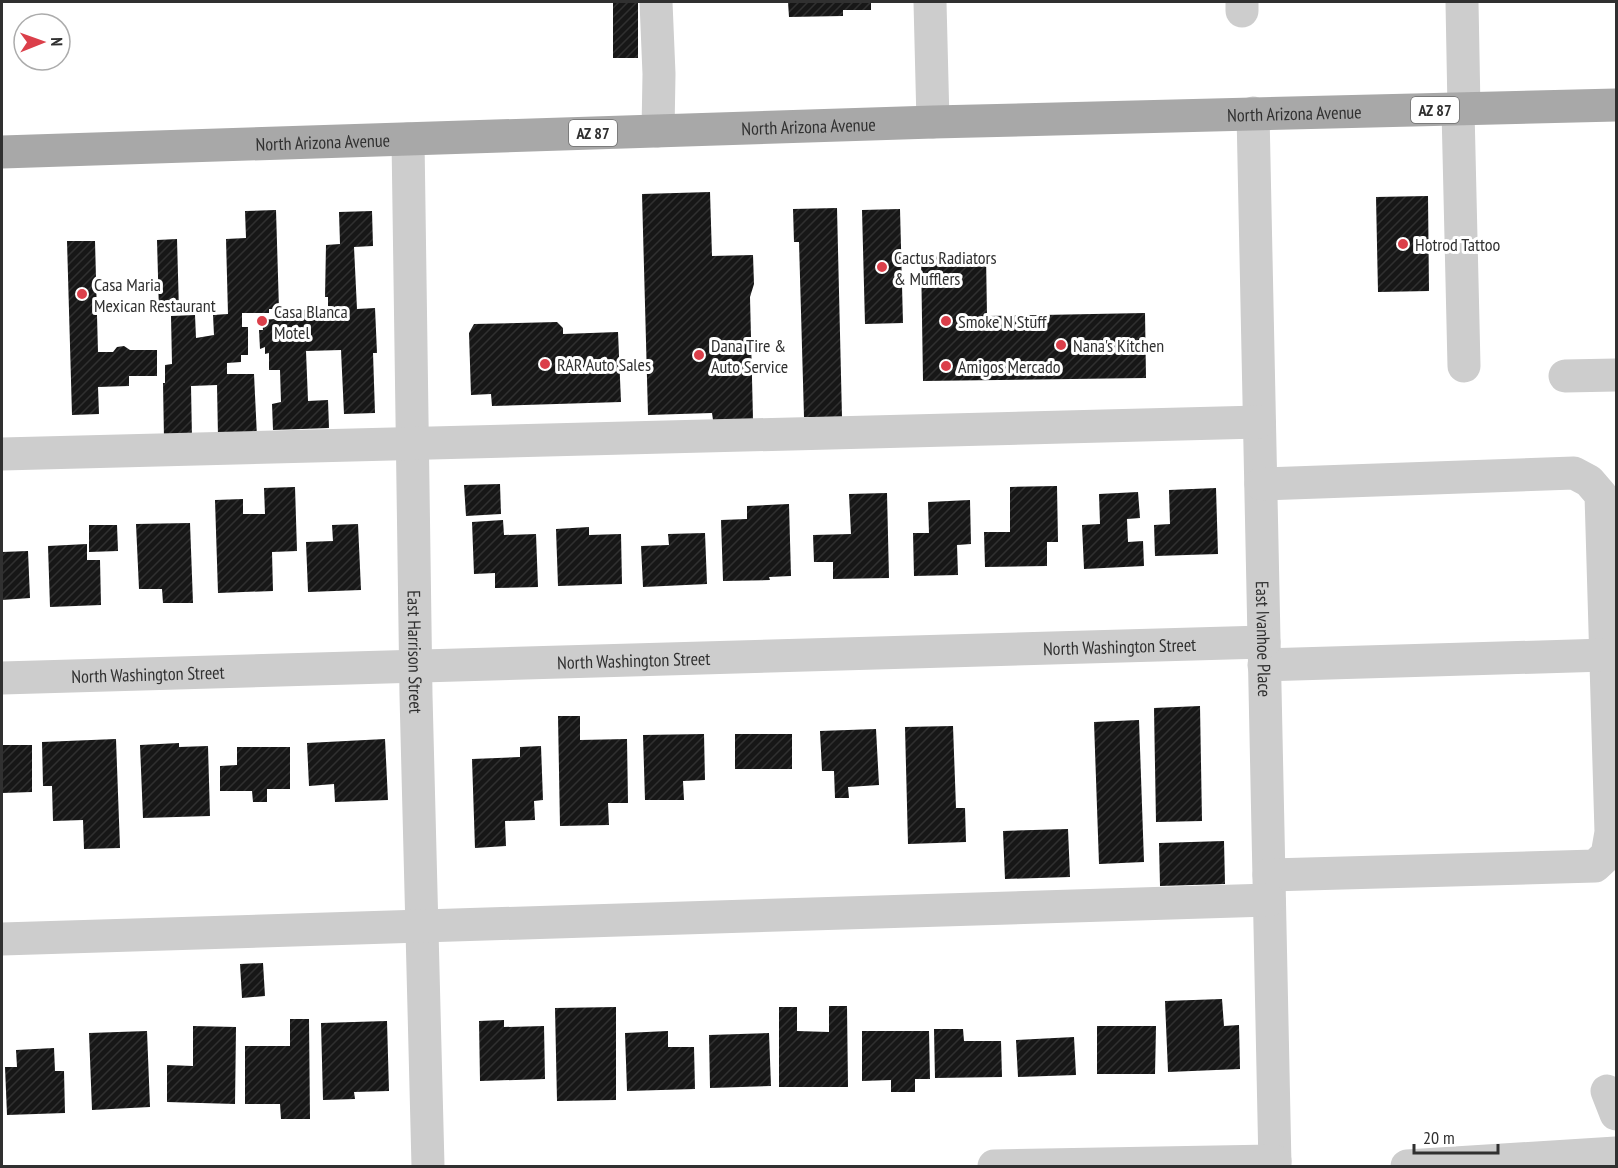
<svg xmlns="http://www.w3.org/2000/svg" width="1618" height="1168" viewBox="0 0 1618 1168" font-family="'PT Sans Narrow',sans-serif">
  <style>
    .building { fill: url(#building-hatch) }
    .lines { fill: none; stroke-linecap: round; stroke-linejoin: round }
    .minor { stroke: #cdcdcd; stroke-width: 33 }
    .major { stroke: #a8a8a8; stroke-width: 33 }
    .poi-dot { fill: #db3f4a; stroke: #fff; stroke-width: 2 }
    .labels { text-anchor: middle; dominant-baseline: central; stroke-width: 6; stroke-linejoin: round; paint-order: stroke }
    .shield { fill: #fff; stroke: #6e6e6e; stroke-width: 1.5 }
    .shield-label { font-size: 16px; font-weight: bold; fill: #303030 }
    .street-label { font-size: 18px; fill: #303030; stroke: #fff }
    .poi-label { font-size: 18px; fill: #303030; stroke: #fff; text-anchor: start }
  </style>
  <defs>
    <pattern id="building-hatch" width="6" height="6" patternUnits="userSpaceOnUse" patternTransform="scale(1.5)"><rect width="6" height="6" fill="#171717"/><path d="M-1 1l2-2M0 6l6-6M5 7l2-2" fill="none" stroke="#303030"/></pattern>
  </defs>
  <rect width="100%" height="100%" fill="#fff"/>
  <path class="building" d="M 613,2 L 638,2 L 638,58 L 613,58 Z
    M 788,2 L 871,2 L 871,10 L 843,10 L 843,16 L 789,17 Z
    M 710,192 L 712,256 L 753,255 L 754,284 L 750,297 L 753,419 L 713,420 L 712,413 L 648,415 L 642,194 Z
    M 1428,196 L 1429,291 L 1378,292 L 1376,197 Z
    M 837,208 L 842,417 L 804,417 L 799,242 L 794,242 L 793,209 Z
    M 900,209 L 903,323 L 865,324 L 862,210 Z
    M 276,210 L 279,309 L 269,309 L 269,313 L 242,313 L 242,327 L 248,327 L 248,355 L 241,355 L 241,362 L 227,363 L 227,374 L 254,374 L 257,437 L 218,437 L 217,385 L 191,386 L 192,439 L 164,439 L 163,383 L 165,383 L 165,365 L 172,364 L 171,316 L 195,315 L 196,338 L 214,335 L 213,315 L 228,314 L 226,239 L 246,238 L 245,211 Z
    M 372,211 L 373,246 L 354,247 L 357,309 L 375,308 L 377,353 L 373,353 L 375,413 L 344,414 L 341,350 L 306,351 L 308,401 L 328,400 L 329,428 L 273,430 L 272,404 L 281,402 L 280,370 L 269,370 L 269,353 L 265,354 L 265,347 L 260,349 L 259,330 L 263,330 L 262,320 L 274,319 L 274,311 L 328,309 L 328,297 L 325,297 L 326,245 L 340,244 L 339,212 Z
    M 177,239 L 179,311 L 159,312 L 157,240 Z
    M 67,241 L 95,241 L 98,352 L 113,352 L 117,347 L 124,346 L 130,350 L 157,350 L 157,376 L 129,376 L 129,386 L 98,387 L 99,414 L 72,415 Z
    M 986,255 L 987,316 L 1145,313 L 1146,378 L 923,381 L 921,256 Z
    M 557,322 L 563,328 L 563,334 L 618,332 L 621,402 L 492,406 L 491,394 L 471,395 L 469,333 L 474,324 Z
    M 500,484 L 501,514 L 466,516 L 464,485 Z
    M 1057,486 L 1058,542 L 1047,542 L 1047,566 L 985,567 L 984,532 L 1010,532 L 1010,487 Z
    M 295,487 L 297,551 L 272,552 L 273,591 L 218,593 L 215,500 L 243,499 L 243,514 L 265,514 L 264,488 Z
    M 1216,488 L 1218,554 L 1155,556 L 1154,525 L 1170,524 L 1169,490 Z
    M 1138,492 L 1140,518 L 1127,519 L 1128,542 L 1143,541 L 1144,566 L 1084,569 L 1082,525 L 1100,524 L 1099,494 Z
    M 887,493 L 889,578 L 833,579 L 833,562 L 814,562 L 813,535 L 851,534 L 849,494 Z
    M 970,500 L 971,544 L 957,545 L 958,575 L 914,576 L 913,533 L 929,533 L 928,502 Z
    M 789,504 L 791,576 L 769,577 L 770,580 L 723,581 L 721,520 L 747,519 L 747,506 Z
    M 503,520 L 504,535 L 536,534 L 538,587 L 495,588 L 495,573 L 474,574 L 472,522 Z
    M 190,523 L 193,603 L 163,603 L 162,589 L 139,589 L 136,524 Z
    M 358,524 L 361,590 L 308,592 L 306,542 L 333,541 L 332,525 Z
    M 89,525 L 117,525 L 118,551 L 89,552 Z
    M 589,527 L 589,535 L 621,534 L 622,584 L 558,586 L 556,529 Z
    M 705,533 L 707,584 L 643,587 L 641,546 L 669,545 L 668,534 Z
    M 87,544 L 87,560 L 100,560 L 101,605 L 50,607 L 48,546 Z
    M 28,551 L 30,598 L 2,600 L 2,552 Z
    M 1200,706 L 1202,821 L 1156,822 L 1154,708 Z
    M 558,716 L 580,716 L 580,740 L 627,739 L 628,803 L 608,803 L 609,825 L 560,826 Z
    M 1139,720 L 1144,862 L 1099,864 L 1094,722 Z
    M 953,726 L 956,808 L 965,808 L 966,842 L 908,844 L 905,727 Z
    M 876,729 L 879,785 L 848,787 L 849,798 L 835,798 L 834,771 L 822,771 L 820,731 Z
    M 704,734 L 705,780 L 683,781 L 684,800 L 645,800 L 643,735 Z
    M 735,734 L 792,734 L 792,769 L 735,769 Z
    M 116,739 L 120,848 L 84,849 L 83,820 L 53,821 L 52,786 L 43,786 L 42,742 Z
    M 385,739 L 388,800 L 335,802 L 334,784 L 309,786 L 307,743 Z
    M 179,743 L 179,747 L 208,746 L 210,816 L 143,818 L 140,745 Z
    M 2,745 L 32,745 L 32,792 L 2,793 Z
    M 541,746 L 543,800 L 534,801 L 535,820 L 505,821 L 506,846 L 475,848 L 472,759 L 520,757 L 520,747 Z
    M 237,747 L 290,747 L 290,789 L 267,789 L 267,802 L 253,802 L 252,791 L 220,791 L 220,766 L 237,765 Z
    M 1068,829 L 1070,877 L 1005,879 L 1003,831 Z
    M 1224,841 L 1225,884 L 1160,886 L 1159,843 Z
    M 263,963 L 265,996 L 242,998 L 240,964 Z
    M 1222,999 L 1224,1026 L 1239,1025 L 1240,1069 L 1168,1072 L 1165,1001 Z
    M 829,1006 L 847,1006 L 848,1087 L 779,1087 L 779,1007 L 797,1007 L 797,1031 L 829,1032 Z
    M 616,1007 L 616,1100 L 557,1101 L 555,1008 Z
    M 290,1019 L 309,1019 L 310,1119 L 281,1119 L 280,1104 L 245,1104 L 245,1046 L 290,1046 Z
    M 504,1020 L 504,1027 L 544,1026 L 545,1079 L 480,1081 L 479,1021 Z
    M 387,1021 L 389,1091 L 354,1092 L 355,1099 L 323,1100 L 321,1023 Z
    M 193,1026 L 236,1027 L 235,1104 L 167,1102 L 167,1065 L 193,1066 Z
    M 1097,1026 L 1156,1026 L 1155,1074 L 1097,1074 Z
    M 934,1029 L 963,1029 L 964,1041 L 1001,1041 L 1002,1077 L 935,1078 Z
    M 147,1031 L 150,1107 L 92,1110 L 89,1033 Z
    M 668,1031 L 668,1047 L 694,1047 L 695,1089 L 627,1091 L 625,1033 Z
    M 862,1031 L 929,1031 L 930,1079 L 915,1079 L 915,1092 L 891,1092 L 891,1080 L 862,1081 Z
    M 769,1033 L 771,1086 L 710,1088 L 709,1035 Z
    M 1074,1037 L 1076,1075 L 1018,1077 L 1016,1040 Z
    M 54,1048 L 55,1071 L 64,1071 L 65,1113 L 7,1115 L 5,1067 L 17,1067 L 16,1050 Z"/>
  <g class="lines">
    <g class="minor">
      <path d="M 656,2 L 659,74 L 658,131"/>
      <path d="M 930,2 L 933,122"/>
      <path d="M 1242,2 L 1242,11"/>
      <path d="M 1462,2 L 1464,109"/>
      <path d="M 1458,110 L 1464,366"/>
      <path id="s1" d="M 1253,113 L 1275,1166"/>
      <path id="s2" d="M 408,139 L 416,695 L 428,1166"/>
      <path d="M 1565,376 L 1616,375"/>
      <path d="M 2,454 L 1259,422"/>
      <path d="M 1261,484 L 1574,473 L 1589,481 L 1601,495 L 1611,832 L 1607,855 L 1595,866 L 1269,875"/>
      <path d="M 1264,665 L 1606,655"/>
      <path id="s3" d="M 2,678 L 1264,642"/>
      <path d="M 2,939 L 1269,900"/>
      <path d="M 1607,1091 L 1616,1114"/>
      <path d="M 994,1166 L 1275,1161"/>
      <path d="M 1407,1166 L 1616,1153"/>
    </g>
    <path class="major" id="s4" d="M 2,152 L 933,122 L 1616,105"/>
  </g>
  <g class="poi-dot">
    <circle cx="1403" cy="244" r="6"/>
    <circle cx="882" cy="267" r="6"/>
    <circle cx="82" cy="294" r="6"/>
    <circle cx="262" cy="321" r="6"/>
    <circle cx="946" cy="321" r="6"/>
    <circle cx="1061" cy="345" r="6"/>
    <circle cx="699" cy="355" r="6"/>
    <circle cx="545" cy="364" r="6"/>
    <circle cx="946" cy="366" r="6"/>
  </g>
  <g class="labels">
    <g class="shield">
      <rect x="1411" y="97" width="48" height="26" rx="4.5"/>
      <rect x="569" y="120" width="48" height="26" rx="4.5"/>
    </g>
    <g class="shield-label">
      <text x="1435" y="110">AZ 87</text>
      <text x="593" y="133">AZ 87</text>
    </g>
    <g class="street-label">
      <text stroke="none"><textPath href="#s4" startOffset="1293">North Arizona Avenue</textPath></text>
      <text stroke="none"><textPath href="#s4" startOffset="807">North Arizona Avenue</textPath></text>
      <text stroke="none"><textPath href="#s4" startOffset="321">North Arizona Avenue</textPath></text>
      <text stroke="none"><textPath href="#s1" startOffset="526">East Ivanhoe Place</textPath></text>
      <text stroke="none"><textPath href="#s3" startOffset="1118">North Washington Street</textPath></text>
      <text stroke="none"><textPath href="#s2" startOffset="513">East Harrison Street</textPath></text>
      <text stroke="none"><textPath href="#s3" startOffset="632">North Washington Street</textPath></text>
      <text stroke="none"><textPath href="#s3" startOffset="146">North Washington Street</textPath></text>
    </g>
    <g class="poi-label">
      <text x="1415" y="244">Hotrod Tattoo</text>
      <text x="894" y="257">Cactus Radiators<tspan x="894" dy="21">&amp; Mufflers</tspan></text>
      <text x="94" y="284">Casa Maria<tspan x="94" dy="21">Mexican Restaurant</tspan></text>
      <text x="274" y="311">Casa Blanca<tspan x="274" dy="21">Motel</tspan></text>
      <text x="958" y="321">Smoke N Stuff</text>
      <text x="711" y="345">Dana Tire &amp;<tspan x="711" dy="21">Auto Service</tspan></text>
      <text x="1073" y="345">Nana's Kitchen</text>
      <text x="557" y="364">RAR Auto Sales</text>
      <text x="958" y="366">Amigos Mercado</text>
    </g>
  </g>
  <rect width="1618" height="1168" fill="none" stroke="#303030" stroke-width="6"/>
  <g transform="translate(42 42) rotate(89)"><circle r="28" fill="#ffffff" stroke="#acacac" stroke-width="1.5"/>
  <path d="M0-4.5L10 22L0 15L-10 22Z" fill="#db3f4a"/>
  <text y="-9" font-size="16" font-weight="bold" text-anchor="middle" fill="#303030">N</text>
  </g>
  <path d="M1414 1144v9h84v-9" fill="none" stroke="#303030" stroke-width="3"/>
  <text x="1423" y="1144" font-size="18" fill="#303030" stroke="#ffffff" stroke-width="4.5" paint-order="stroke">20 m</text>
</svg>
